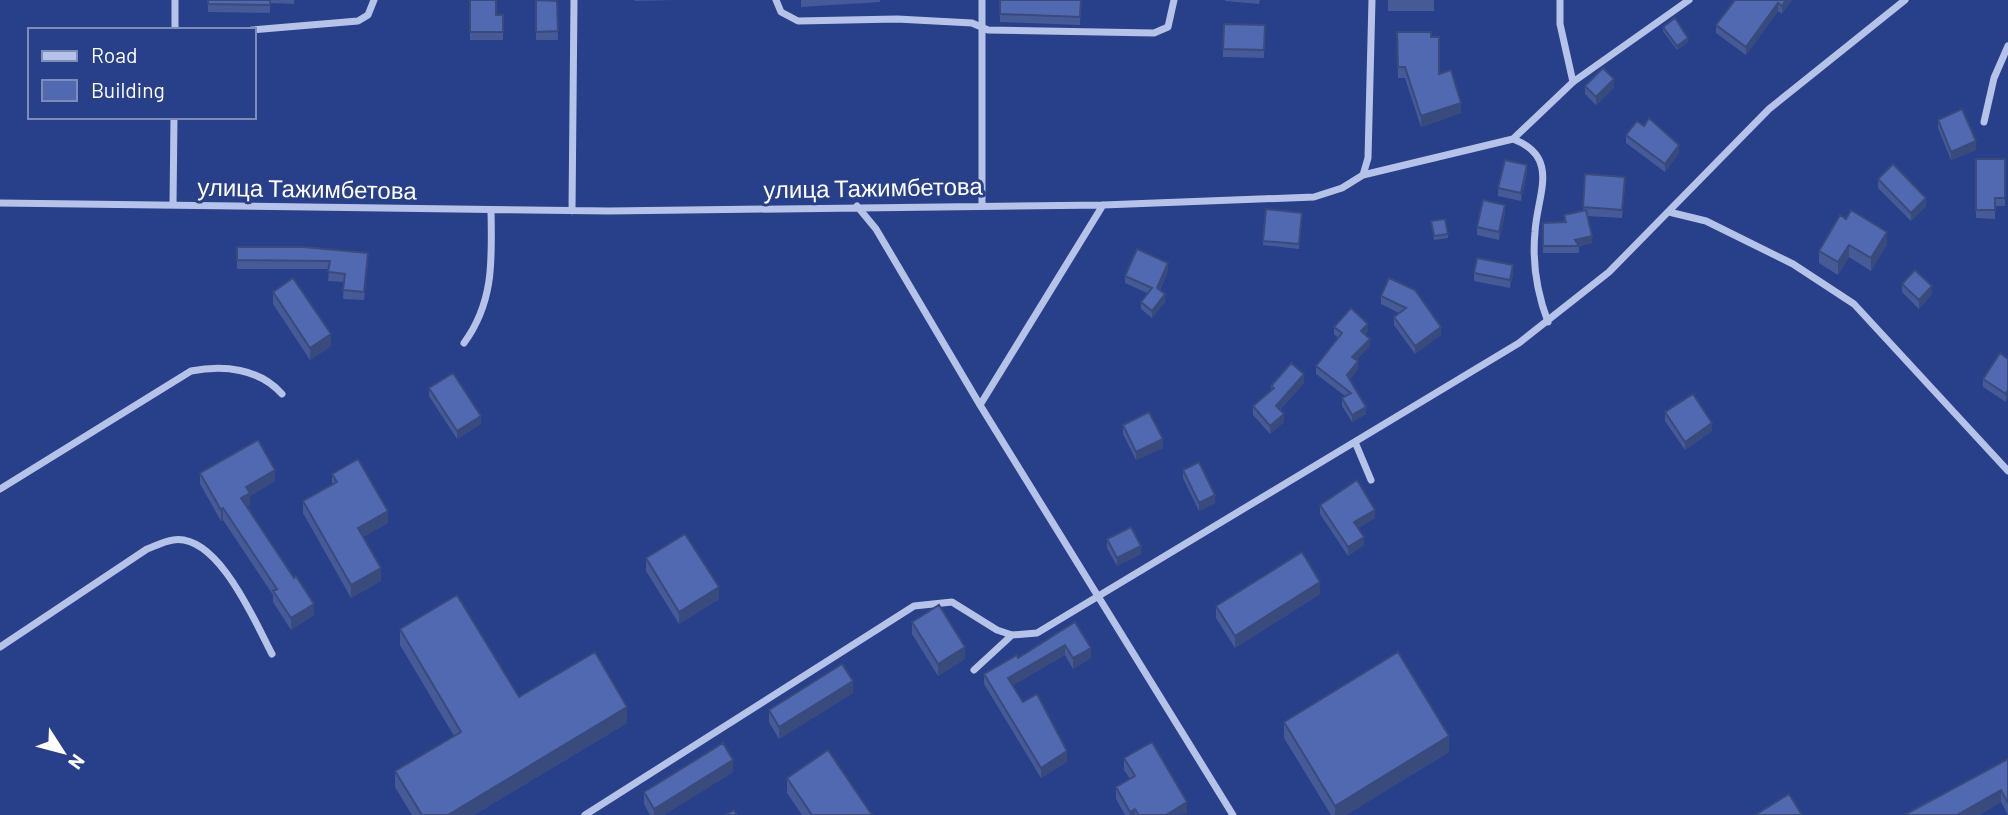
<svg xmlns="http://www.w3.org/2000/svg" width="2008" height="815" viewBox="0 0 2008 815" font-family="Barlow,sans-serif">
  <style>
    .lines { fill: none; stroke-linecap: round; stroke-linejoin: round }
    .street { stroke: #b6c3e9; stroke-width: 7 }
    .wall { fill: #465a98 }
    .shaded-wall { fill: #394a7c }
    .building { fill: #5169b1; stroke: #394a7c; stroke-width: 2 }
    .labels { text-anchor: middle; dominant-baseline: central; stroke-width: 6; stroke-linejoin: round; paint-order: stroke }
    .street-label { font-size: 24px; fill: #fff; stroke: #283f8a }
  </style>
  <rect width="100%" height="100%" fill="#283f8a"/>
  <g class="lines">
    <path class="street" d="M 175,0 L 175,30
      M 776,0 L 781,12 L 798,21 L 897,19 L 972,23 L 988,30 L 1154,33 L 1168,27 L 1174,0
      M 982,0 L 982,205
      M 1560,0 L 1560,24 L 1573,82
      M 252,30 L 358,21 L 368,15 L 374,0
      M 1984,122 L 1994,78 L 2008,46
      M 1513,139 C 1561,157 1537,195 1535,232 C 1532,263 1537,293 1548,322
      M 1363,175 L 1368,158 L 1372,0
      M 0,203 L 609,211 L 1103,205 L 1314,197 L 1342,188 L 1363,175 L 1513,139 L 1573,82 L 1689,0
      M 173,205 L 174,117
      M 857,206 L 876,229 L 980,405 L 1233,815
      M 572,211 L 574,0
      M 1669,212 L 1706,221 L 1793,264 L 1854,304 L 2008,471
      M 464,343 C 494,302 492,260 491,211
      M 980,405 L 1103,205
      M 1355,442 L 1371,480
      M 0,489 L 191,371 C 223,365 259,368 282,394
      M 0,647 L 147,549 C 155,546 165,541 173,540 C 218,533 255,622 272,654
      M 974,670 L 1012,635
      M 585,815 L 914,606 L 952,602 L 997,630 L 1012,635 L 1037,633 L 1519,343 L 1609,272 L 1769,109 L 1905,0"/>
  </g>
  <path class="wall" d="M 208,0 L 294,0 L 294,4 L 270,3 L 270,13 L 208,12 Z
    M 470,0 L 496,15 L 503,15 L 503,40 L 470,40 Z
    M 536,0 L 557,1 L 558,40 L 536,40 Z
    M 635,0 L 673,0 L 635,1 Z
    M 801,0 L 880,0 L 880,2 L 801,7 Z
    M 1000,0 L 1081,0 L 1080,25 L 1000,22 Z
    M 1225,0 L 1260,0 L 1259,4 L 1225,1 Z
    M 1388,0 L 1434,0 L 1434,11 L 1388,11 Z
    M 1735,0 L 1792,0 L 1782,14 L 1778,11 L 1746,55 L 1716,33 L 1716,25 Z
    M 1265,25 L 1264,58 L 1223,57 L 1223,49 Z
    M 1663,27 L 1688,42 L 1677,50 L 1663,31 Z
    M 1397,32 L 1431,37 L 1439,74 L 1461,113 L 1421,127 L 1405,78 L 1398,78 Z
    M 1585,86 L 1614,87 L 1596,105 L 1585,94 Z
    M 1938,120 L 1976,150 L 1951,160 L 1938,128 Z
    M 1626,135 L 1679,153 L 1665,172 L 1626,143 Z
    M 1976,159 L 2005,159 L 2005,206 L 1995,206 L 1995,219 L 1976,218 Z
    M 1527,173 L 1521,201 L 1498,196 L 1498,188 Z
    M 1585,174 L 1625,185 L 1622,218 L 1587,216 L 1592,243 L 1579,246 L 1579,253 L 1543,253 L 1543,223 L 1564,223 L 1564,215 L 1583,211 Z
    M 1878,179 L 1926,206 L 1911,221 L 1878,188 Z
    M 1505,214 L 1499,240 L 1477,235 L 1477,227 Z
    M 1302,217 L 1299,249 L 1263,245 L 1263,241 Z
    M 1846,219 L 1887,244 L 1871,271 L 1849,257 L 1838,275 L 1819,263 L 1819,251 Z
    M 1431,221 L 1448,234 L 1448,238 L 1434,240 Z
    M 237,247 L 368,261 L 364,300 L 343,299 L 344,282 L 328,281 L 329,269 L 237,269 Z
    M 1168,271 L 1160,290 L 1165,302 L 1152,318 L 1141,309 L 1141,302 L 1147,293 L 1125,283 L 1125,276 Z
    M 1474,273 L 1513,274 L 1510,288 L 1474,281 Z
    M 1389,278 L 1441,335 L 1415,354 L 1394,325 L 1394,317 L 1399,313 L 1381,304 L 1381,296 Z
    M 1902,284 L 1932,294 L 1919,309 L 1902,292 Z
    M 273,292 L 331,346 L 310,360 L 273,304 Z
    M 1334,327 L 1368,331 L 1365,334 L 1370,346 L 1356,360 L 1358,369 L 1350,379 L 1366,414 L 1352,422 L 1342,406 L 1342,398 L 1345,396 L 1316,374 L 1316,366 L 1338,338 L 1334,334 Z
    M 2008,359 L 2006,402 L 1983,387 L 1983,379 Z
    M 1304,383 L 1280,410 L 1284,422 L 1270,434 L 1253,415 L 1253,406 L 1271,391 L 1271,386 Z
    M 429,388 L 481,424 L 457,439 L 429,396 Z
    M 1665,412 L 1712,431 L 1685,450 L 1665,421 Z
    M 1123,425 L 1163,448 L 1136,460 L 1123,434 Z
    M 1183,470 L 1215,503 L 1199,511 L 1183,478 Z
    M 200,473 L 275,481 L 250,496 L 250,505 L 246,507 L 314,615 L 291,630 L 273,602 L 273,595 L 223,520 L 221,521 L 200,484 Z
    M 332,474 L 388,523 L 363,537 L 381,581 L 351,598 L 303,513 L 303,501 L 332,484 Z
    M 1320,505 L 1375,518 L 1358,528 L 1364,545 L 1348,556 L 1320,514 Z
    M 1107,539 L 1141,554 L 1117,566 L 1107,548 Z
    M 646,558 L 719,599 L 679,624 L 646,571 Z
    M 1320,594 L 1235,648 L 1216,618 L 1216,606 Z
    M 912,622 L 965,659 L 938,676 L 912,634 Z
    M 1075,622 L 1091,658 L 1073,669 L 1065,655 L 1013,685 L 1023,702 L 1067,762 L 1041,778 L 984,684 L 984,674 L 1018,658 Z
    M 400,629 L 519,697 L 627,723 L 474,815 L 412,815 L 395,787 L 395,771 L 454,736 L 400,645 Z
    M 853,693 L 779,739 L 769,722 L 769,710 Z
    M 1284,722 L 1449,752 L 1346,815 L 1331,815 L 1284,738 Z
    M 1124,758 L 1187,814 L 1125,815 L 1116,799 L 1116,787 L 1130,779 L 1124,770 Z
    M 2008,759 L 2008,815 L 2001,802 L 1979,815 L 1906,815 L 1906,814 Z
    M 733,772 L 664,815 L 650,815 L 644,804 L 644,792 Z
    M 787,778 L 872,815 L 802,815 L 787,793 Z"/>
  <path class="shaded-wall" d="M 1786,0 L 1792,0 L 1782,14 L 1782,6 Z
    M 1778,3 L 1778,11 L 1746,55 L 1746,47 Z
    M 1688,38 L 1688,42 L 1677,50 L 1677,46 Z
    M 1614,79 L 1614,87 L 1596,105 L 1596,97 Z
    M 1461,103 L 1461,113 L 1421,127 L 1421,116 Z
    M 1976,141 L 1976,150 L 1951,160 L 1951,152 Z
    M 1679,145 L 1679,153 L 1665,172 L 1665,164 Z
    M 1527,165 L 1527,173 L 1521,201 L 1521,193 Z
    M 1926,198 L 1926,206 L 1911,221 L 1911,213 Z
    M 1505,205 L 1505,214 L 1499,240 L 1499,232 Z
    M 1887,232 L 1887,244 L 1871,271 L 1871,258 Z
    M 1592,236 L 1592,243 L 1575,246 L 1575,240 Z
    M 1849,245 L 1849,257 L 1838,275 L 1838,262 Z
    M 1168,263 L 1168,271 L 1157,295 L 1157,288 Z
    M 1513,265 L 1513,274 L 1510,288 L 1510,280 Z
    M 1932,286 L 1932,294 L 1919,309 L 1919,300 Z
    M 1165,294 L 1165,302 L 1152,318 L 1152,311 Z
    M 1368,324 L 1368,331 L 1361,338 L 1361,331 Z
    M 1441,327 L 1441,335 L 1415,354 L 1415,346 Z
    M 331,334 L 331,346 L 310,360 L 310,348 Z
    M 1370,339 L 1370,346 L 1352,365 L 1352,357 Z
    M 1358,361 L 1358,369 L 1347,383 L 1347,375 Z
    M 1304,374 L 1304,383 L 1276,414 L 1276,406 Z
    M 2008,390 L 2008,398 L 2006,402 L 2006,394 Z
    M 1366,407 L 1366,414 L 1352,422 L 1352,415 Z
    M 1284,414 L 1284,422 L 1270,434 L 1270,426 Z
    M 481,416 L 481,424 L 457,439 L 457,431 Z
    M 1712,423 L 1712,431 L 1685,450 L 1685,442 Z
    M 1163,439 L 1163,448 L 1136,460 L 1136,452 Z
    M 275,470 L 275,481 L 250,496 L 250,505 L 241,510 L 241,498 L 246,487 Z
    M 1215,495 L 1215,503 L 1199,511 L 1199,503 Z
    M 223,508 L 223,520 L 221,521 L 221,510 Z
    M 1375,510 L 1375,518 L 1354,530 L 1354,522 Z
    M 388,511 L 388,523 L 358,540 L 358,528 Z
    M 1364,537 L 1364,545 L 1348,556 L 1348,547 Z
    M 1141,546 L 1141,554 L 1117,566 L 1117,558 Z
    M 381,568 L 381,581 L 351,598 L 351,585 Z
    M 1320,582 L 1320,594 L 1235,648 L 1235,636 Z
    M 719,587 L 719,599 L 679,624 L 679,612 Z
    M 314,604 L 314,615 L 291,630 L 291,618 Z
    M 1065,645 L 1065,655 L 1008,688 L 1008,678 Z
    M 965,647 L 965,659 L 938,676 L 938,664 Z
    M 1091,648 L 1091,658 L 1073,669 L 1073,658 Z
    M 853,681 L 853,693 L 779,739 L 779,727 Z
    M 627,707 L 627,723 L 474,815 L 448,815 Z
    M 1449,736 L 1449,752 L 1346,815 L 1335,815 L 1335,806 Z
    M 1067,751 L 1067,762 L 1041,778 L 1041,768 Z
    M 733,760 L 733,772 L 664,815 L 654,815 L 654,809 Z
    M 2001,790 L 2001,802 L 1979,815 L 1957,815 Z
    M 1187,802 L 1187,814 L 1166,815 Z
    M 1135,809 L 1135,815 L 1130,815 L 1130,812 Z"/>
  <path class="building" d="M 208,0 L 270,0 L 270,5 L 208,4 Z
    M 470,0 L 496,0 L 496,15 L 503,15 L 503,32 L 470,32 Z
    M 536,0 L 557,1 L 558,31 L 536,32 Z
    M 1000,0 L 1081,0 L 1080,17 L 1000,14 Z
    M 1735,0 L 1786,0 L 1782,6 L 1778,3 L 1746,47 L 1716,25 Z
    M 1675,18 L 1688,38 L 1677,46 L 1663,27 Z
    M 1224,24 L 1265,25 L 1264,50 L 1223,49 Z
    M 1397,32 L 1431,32 L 1431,37 L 1439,37 L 1439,74 L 1451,70 L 1461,103 L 1421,116 L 1405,67 L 1398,67 Z
    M 1603,68 L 1614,79 L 1596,97 L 1585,86 Z
    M 1962,109 L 1976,141 L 1951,152 L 1938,120 Z
    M 1649,118 L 1679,145 L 1665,164 L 1626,135 L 1637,121 L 1644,126 Z
    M 1976,159 L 2005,159 L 2005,198 L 1995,198 L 1995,210 L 1976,210 Z
    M 1505,160 L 1527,165 L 1521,193 L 1498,188 Z
    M 1893,164 L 1926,198 L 1911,213 L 1878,179 Z
    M 1585,174 L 1625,177 L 1622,210 L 1583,207 Z
    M 1483,200 L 1505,205 L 1499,232 L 1477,227 Z
    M 1266,209 L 1302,213 L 1299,244 L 1263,241 Z
    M 1586,210 L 1592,236 L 1575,240 L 1579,246 L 1543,246 L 1543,223 L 1566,222 L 1564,215 Z
    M 1851,210 L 1887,232 L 1871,258 L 1849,245 L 1838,262 L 1819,251 L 1840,215 L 1846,219 Z
    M 1445,219 L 1448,234 L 1434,236 L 1431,221 Z
    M 237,247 L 304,247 L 368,253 L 364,292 L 343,290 L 345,274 L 328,272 L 330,261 L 237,260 Z
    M 1137,249 L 1168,263 L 1157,288 L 1165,294 L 1152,311 L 1141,302 L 1152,288 L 1125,276 Z
    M 1477,258 L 1513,265 L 1510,280 L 1474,273 Z
    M 1915,270 L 1932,286 L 1919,300 L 1902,284 Z
    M 293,278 L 331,334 L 310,348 L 273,292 Z
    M 1389,278 L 1415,290 L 1441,327 L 1415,346 L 1394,317 L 1406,308 L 1381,296 Z
    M 1351,308 L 1368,324 L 1361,331 L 1370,339 L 1352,357 L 1358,361 L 1347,375 L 1366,407 L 1352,415 L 1342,398 L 1351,393 L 1316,366 L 1342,333 L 1334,327 Z
    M 2000,353 L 2008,359 L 2008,390 L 2006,394 L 1983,379 Z
    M 1291,363 L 1304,374 L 1276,406 L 1284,414 L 1270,426 L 1253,406 L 1274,388 L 1271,386 Z
    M 453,373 L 481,416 L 457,431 L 429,388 Z
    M 1693,394 L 1712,423 L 1685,442 L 1665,412 Z
    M 1149,412 L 1163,439 L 1136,452 L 1123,425 Z
    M 258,440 L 275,470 L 246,487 L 250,493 L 241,498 L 294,578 L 296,576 L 314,604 L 291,618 L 273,591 L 277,589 L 223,508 L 221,510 L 200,473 Z
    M 358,459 L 388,511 L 358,528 L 381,568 L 351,585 L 303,501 L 337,482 L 332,474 Z
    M 1199,462 L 1215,495 L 1199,503 L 1183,470 Z
    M 1357,480 L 1375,510 L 1354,522 L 1364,537 L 1348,547 L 1320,505 Z
    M 1131,527 L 1141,546 L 1117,558 L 1107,539 Z
    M 685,534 L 719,587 L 679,612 L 646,558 Z
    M 1302,552 L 1320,582 L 1235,636 L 1216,606 Z
    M 457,595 L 519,697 L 595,652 L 627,707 L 448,815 L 422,815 L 395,771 L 461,732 L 400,629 Z
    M 939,605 L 965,647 L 938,664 L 912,622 Z
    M 1075,622 L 1091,648 L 1073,658 L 1065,645 L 1008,678 L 1023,702 L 1037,694 L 1067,751 L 1041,768 L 984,674 L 1017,655 L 1018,658 Z
    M 1398,652 L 1449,736 L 1335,806 L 1284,722 Z
    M 842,664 L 853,681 L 779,727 L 769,710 Z
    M 1152,742 L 1187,802 L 1166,815 L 1139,815 L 1135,809 L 1130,812 L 1116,787 L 1135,776 L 1124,758 Z
    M 723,743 L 733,760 L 654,809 L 644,792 Z
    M 828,750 L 872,815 L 812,815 L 787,778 Z
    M 2008,759 L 2008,803 L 2001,790 L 1957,815 L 1907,815 L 1906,814 Z
    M 1789,794 L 1802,815 L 1755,815 Z
    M 734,810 L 737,815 L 725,815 Z"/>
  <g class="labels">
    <g class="street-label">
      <text transform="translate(873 187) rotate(-1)">улица Тажимбетова</text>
      <text transform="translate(307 188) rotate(1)">улица Тажимбетова</text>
    </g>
  </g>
  <rect x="28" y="28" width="228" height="91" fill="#283f8a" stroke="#7e8cb9" stroke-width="2"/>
  <rect x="42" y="51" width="35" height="10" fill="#b6c3e9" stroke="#7e8cb9" stroke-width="2"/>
  <text x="91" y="63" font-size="21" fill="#ffffff">Road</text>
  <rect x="42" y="80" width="35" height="21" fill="#5169b1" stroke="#7e8cb9" stroke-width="2"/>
  <text x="91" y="98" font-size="21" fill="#ffffff">Building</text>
  <g transform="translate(63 752) rotate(126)" stroke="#283f8a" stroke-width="5" paint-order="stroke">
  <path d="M0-5L12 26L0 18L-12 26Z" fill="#ffffff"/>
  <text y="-10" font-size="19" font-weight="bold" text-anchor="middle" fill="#ffffff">N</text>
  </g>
</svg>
